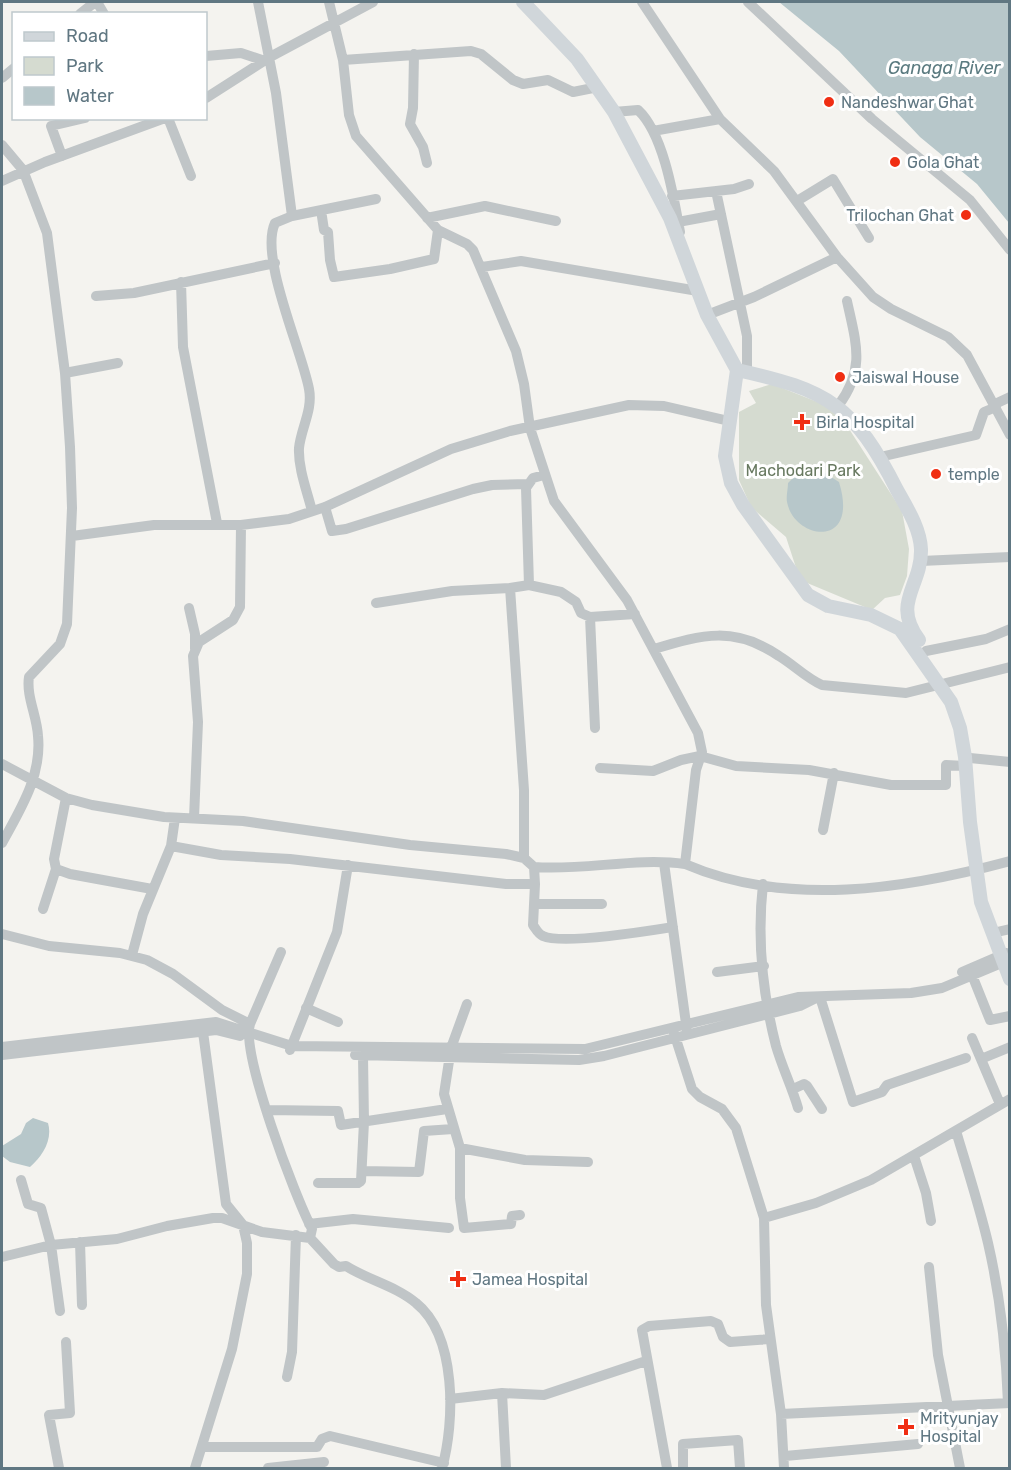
<svg xmlns="http://www.w3.org/2000/svg" width="1011" height="1470" viewBox="0 0 1011 1470" font-family="Rubik,sans-serif">
  <style>
    .green { fill: #d5dbd0 }
    .water { fill: #b7c7ca }
    .lines { fill: none; stroke-linecap: round; stroke-linejoin: round }
    .minor { stroke: #c0c5c7; stroke-width: 10 }
    .major { stroke: #d0d6da; stroke-width: 14 }
    .poi-dot { fill: #f02e13; stroke: #fff; stroke-width: 2 }
    .labels { text-anchor: middle; dominant-baseline: central; stroke-width: 6; stroke-linejoin: round; paint-order: stroke }
    .poi-label { font-size: 16px; fill: #607782; stroke: #fff; text-anchor: start }
    .park-label { font-size: 16px; fill: #687960; stroke: #fff }
    .water-label { font-size: 18px; font-style: italic; fill: #5b7b80; stroke: #fff }
  </style>
  <rect width="100%" height="100%" fill="#f4f3ef"/>
  <path class="green" d="M 772,384 L 825,405 L 842,418 L 902,511 L 909,549 L 907,576 L 900,595 L 885,598 L 872,610 L 800,580 L 786,537 L 751,507 L 739,480 L 739,412 L 756,403 L 749,391 Z"/>
  <path class="water" d="M 779,2 L 1009,2 L 1009,223 L 977,184 L 920,137 L 839,51 Z
    M 797,467 L 800,471 L 820,470 L 839,482 C 860,550 794,540 787,502 C 786,496 788,489 788,483 L 794,477 L 791,473 Z
    M 33,1118 L 48,1123 C 53,1140 42,1157 30,1167 L 10,1162 L 2,1156 L 2,1146 L 21,1134 L 26,1123 Z"/>
  <g class="lines">
    <path class="minor" d="M 97,2 L 104,14
      M 258,2 L 276,93 L 292,216 L 275,223 C 259,257 302,351 309,389 C 313,410 301,428 299,448 C 298,468 307,491 312,511
      M 329,2 L 343,60 L 349,115 L 356,136 L 438,230 L 467,244 L 473,250 L 516,351 L 524,384 L 530,428 L 554,501 L 627,600 L 698,733 L 702,752 L 696,770 L 685,864 C 787,908 906,889 1010,861
      M 642,2 L 720,119 L 774,171 L 837,257 L 873,297 L 891,309 L 948,337 L 967,355 L 1010,435
      M 748,2 L 872,119 L 970,200 L 1010,250
      M 80,14 L 95,2
      M 414,54 L 413,108 L 410,124 L 423,147 L 427,163
      M 206,56 L 241,53 L 265,61
      M 343,60 L 471,51 L 481,54 L 513,80 L 523,84 L 548,80 L 573,92 L 598,87
      M 2,78 L 14,68
      M 206,98 L 270,57 L 373,2
      M 614,112 L 638,110 C 664,134 674,199 680,232
      M 168,118 L 191,176
      M 653,131 L 720,119
      M 2,145 L 23,170 L 47,233 L 65,373 L 70,447 L 72,508 L 67,624 L 60,644 L 29,677 C 26,696 37,716 38,736 C 42,776 20,810 2,843
      M 62,156 L 51,126 L 85,118
      M 2,181 L 45,162 L 165,118
      M 716,191 L 747,336 L 747,372
      M 672,196 L 734,189 L 749,184
      M 797,201 L 833,179 L 869,238
      M 321,210 L 324,230 L 328,232 L 330,260 L 334,277 L 390,269 L 434,259 L 438,230
      M 292,216 L 376,199
      M 427,218 L 485,206 L 556,221
      M 678,222 L 721,214
      M 482,267 L 521,261 L 698,291
      M 181,282 L 183,347 L 217,523
      M 96,296 L 134,293 L 275,263
      M 707,315 L 754,297 L 837,257
      M 65,373 L 118,363
      M 995,404 L 1010,397
      M 838,406 C 866,369 856,343 847,301
      M 880,457 L 976,435 L 984,412 L 996,407
      M 325,507 L 332,531 L 346,529 L 473,489 L 492,485 L 527,484
      M 72,536 L 154,525 L 241,525 L 289,519 L 325,507 L 451,449 L 510,431 L 629,405 L 664,406 L 729,421
      M 921,561 L 1010,557
      M 529,585 L 561,592 L 576,602 L 581,613 L 590,617 L 635,614
      M 376,603 L 452,591 L 510,588
      M 189,608 L 195,634 L 195,649
      M 590,617 L 595,728
      M 654,649 C 703,634 735,626 779,656 C 794,665 806,678 822,685 L 906,693 L 1010,667
      M 926,651 L 986,639 L 1010,629
      M 970,758 L 1010,762
      M 2,764 L 66,798 L 92,805 L 164,817 L 243,821 L 410,845 L 506,854 L 524,858 L 534,867 C 584,871 635,857 685,864
      M 600,768 L 653,771 L 681,760 L 700,756 L 736,766 L 809,770 L 891,785 L 946,785 L 946,765 L 965,766
      M 66,798 L 54,859 L 56,869 L 70,874 L 152,889
      M 194,818 L 198,722 L 193,656 L 199,642 L 233,620 L 240,607 L 241,525
      M 823,830 L 834,773
      M 171,846 L 221,855 L 290,859 L 506,884 L 535,884 L 534,867
      M 524,858 L 524,790 L 510,588 L 529,585 L 526,488 L 533,478 L 544,475
      M 664,863 L 687,1031
      M 535,884 L 533,925 C 536,929 538,934 543,936 C 563,945 648,931 673,927
      M 763,884 C 757,937 763,995 776,1046 C 782,1067 792,1087 798,1108
      M 535,904 L 602,904
      M 43,909 L 56,869
      M 997,932 L 1010,929
      M 2,934 L 49,946 L 120,953 L 147,960 L 173,974 L 222,1010 L 250,1024 C 241,1054 295,1197 312,1229 L 310,1238 L 334,1264 L 339,1267 L 346,1266 C 368,1280 396,1286 416,1303 C 457,1336 455,1422 442,1468
      M 132,955 L 143,914 L 171,846 L 175,818
      M 717,972 L 764,966
      M 962,972 L 1006,953
      M 972,975 L 990,1020 L 1010,1016
      M 820,997 L 853,1102 L 882,1092 L 887,1085 L 966,1058
      M 467,1004 L 451,1048 L 444,1094 L 460,1148 L 460,1198 L 464,1228 L 511,1224 L 512,1216 L 520,1215
      M 306,1008 L 338,1022
      M 250,1024 L 281,952
      M 674,1033 L 692,1089 L 700,1097 L 722,1109 L 736,1128 L 764,1218 L 766,1305 L 781,1414 L 784,1468
      M 972,1038 L 1000,1104
      M 2,1047 L 216,1022 L 292,1046 L 585,1049 L 798,997 L 911,993 L 942,988 L 1009,960
      M 290,1050 L 337,932 L 348,865
      M 2,1055 L 216,1030 L 240,1036
      M 355,1055 L 579,1060 L 604,1056 L 800,1006 L 814,999
      M 981,1059 L 1010,1047
      M 793,1089 L 804,1084 L 807,1086 L 822,1109
      M 268,1110 L 338,1111 L 341,1125 L 447,1109
      M 956,1131 C 967,1168 979,1205 988,1243 C 1000,1295 1006,1349 1008,1403
      M 460,1148 L 525,1160 L 588,1162
      M 914,1156 L 926,1193 L 931,1221
      M 362,1171 L 419,1172 L 424,1131 L 453,1129
      M 21,1180 L 28,1204 L 41,1208 L 51,1245 L 60,1311
      M 318,1183 L 358,1183 L 361,1181 L 364,1122 L 363,1056
      M 764,1218 L 816,1203 L 871,1180 L 1010,1099
      M 309,1224 L 353,1219 L 449,1228
      M 80,1242 L 82,1305
      M 2,1257 L 51,1245 L 117,1239 L 167,1226 L 213,1218 L 222,1218 L 262,1232 L 310,1238
      M 929,1267 L 938,1355 L 960,1468
      M 287,1377 L 292,1352 L 296,1235
      M 502,1393 L 506,1468
      M 450,1399 L 502,1393 L 544,1395 L 646,1361
      M 781,1414 L 1010,1403
      M 203,1447 L 317,1447
      M 317,1447 L 322,1439 L 330,1436 L 444,1463
      M 785,1456 L 918,1444
      M 59,1468 L 49,1415 L 70,1413 L 66,1342
      M 195,1468 L 232,1349 L 247,1274 L 247,1243 L 243,1225 L 226,1204 L 203,1032
      M 268,1468 L 324,1462
      M 667,1468 L 642,1330 L 649,1326 L 711,1321 L 718,1324 L 723,1337 L 730,1342 L 770,1339
      M 683,1468 L 683,1444 L 738,1440 L 740,1468"/>
    <path class="major" d="M 523,2 L 577,59 L 614,112 L 670,218 L 707,315 L 737,370 L 725,456 L 731,483 L 743,505 L 808,595 L 828,606 L 871,615 L 900,629 L 951,702 L 960,728 L 965,757 L 970,822 L 981,902 L 1010,979
      M 737,370 C 828,390 854,405 897,490 C 907,508 920,528 921,549 C 922,587 891,602 919,640"/>
  </g>
  <g class="poi-dot">
    <circle cx="829" cy="102" r="6"/>
    <circle cx="895" cy="162" r="6"/>
    <circle cx="966" cy="215" r="6"/>
    <circle cx="840" cy="377" r="6"/>
    <path d="M799 413h6v6h6v6h-6v6h-6v-6h-6v-6h6z"/>
    <circle cx="936" cy="474" r="6"/>
    <path d="M455 1270h6v6h6v6h-6v6h-6v-6h-6v-6h6z"/>
    <path d="M903 1418h6v6h6v6h-6v6h-6v-6h-6v-6h6z"/>
  </g>
  <g class="labels">
    <g class="poi-label">
      <text x="841" y="102">Nandeshwar Ghat</text>
      <text x="907" y="162">Gola Ghat</text>
      <text x="954" y="215" text-anchor="end">Trilochan Ghat</text>
      <text x="852" y="377">Jaiswal House</text>
      <text x="816" y="422">Birla Hospital</text>
      <text x="948" y="474">temple</text>
      <text x="472" y="1279">Jamea Hospital</text>
      <text x="920" y="1418">Mrityunjay<tspan x="920" dy="18">Hospital</tspan></text>
    </g>
    <g class="park-label">
      <text x="803" y="470">Machodari Park</text>
    </g>
    <g class="water-label">
      <text x="944" y="68">Ganaga River</text>
    </g>
  </g>
  <rect width="1011" height="1470" fill="none" stroke="#607782" stroke-width="6"/>
  <rect x="12" y="12" width="195" height="108" fill="#ffffff" stroke="#bfc9cd" stroke-width="1.5"/>
  <rect x="24" y="32" width="30" height="9" fill="#d0d6da" stroke="#bfc9cd" stroke-width="1.5"/>
  <text x="66" y="42" font-size="18" fill="#607782">Road</text>
  <rect x="24" y="57" width="30" height="18" fill="#d5dbd0" stroke="#bfc9cd" stroke-width="1.5"/>
  <text x="66" y="72" font-size="18" fill="#607782">Park</text>
  <rect x="24" y="87" width="30" height="18" fill="#b7c7ca" stroke="#bfc9cd" stroke-width="1.5"/>
  <text x="66" y="102" font-size="18" fill="#607782">Water</text>
</svg>
